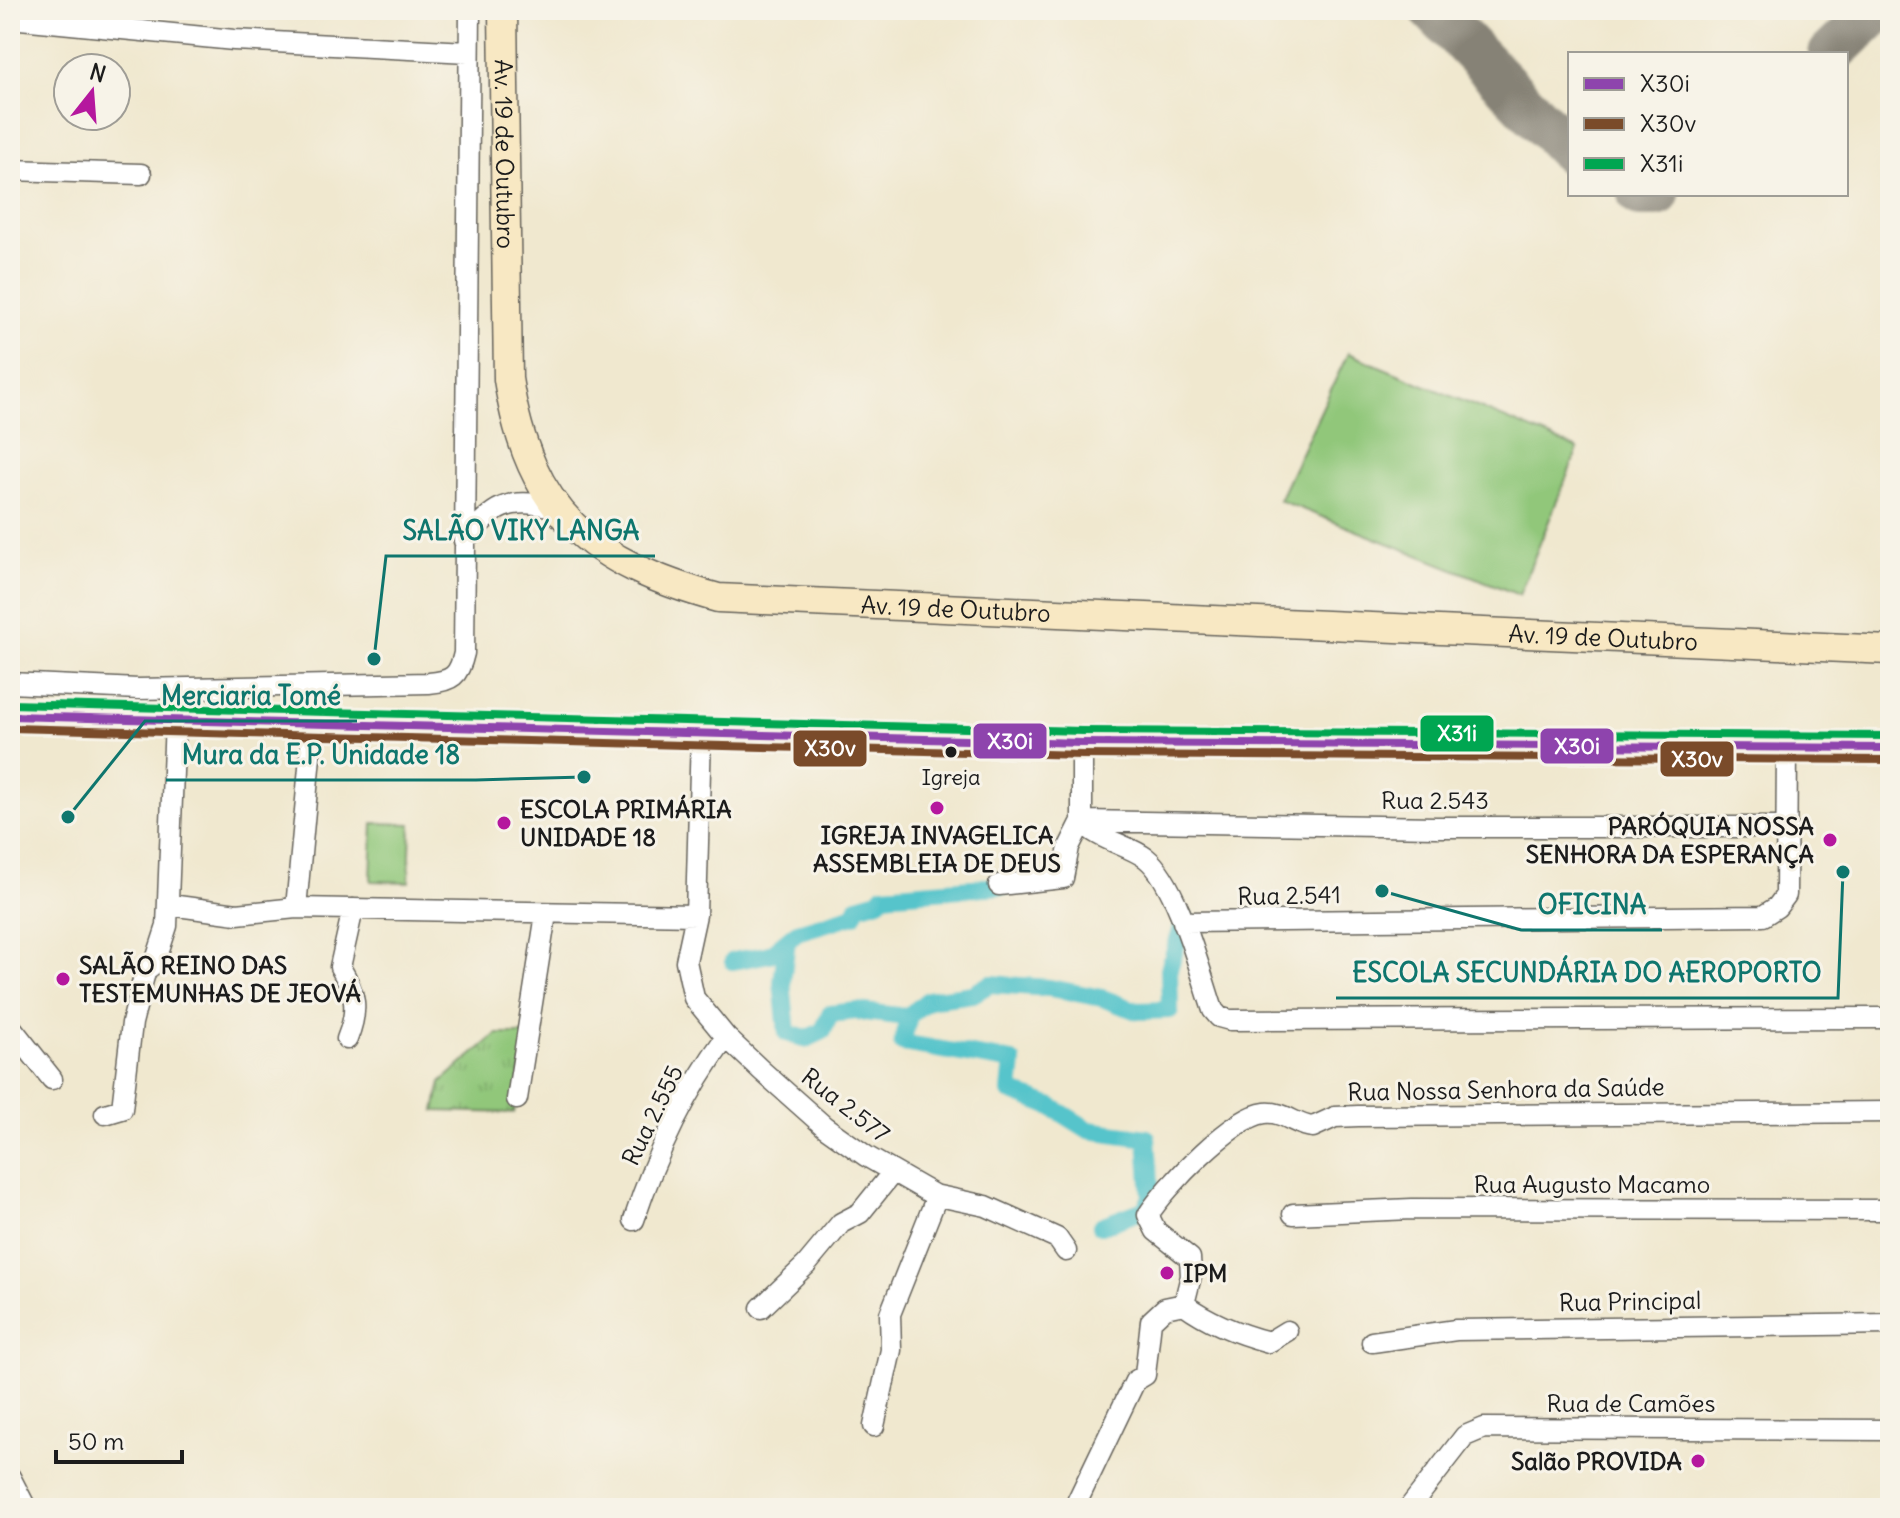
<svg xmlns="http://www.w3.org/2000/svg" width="1900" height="1518" viewBox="0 0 1900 1518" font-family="Delius,sans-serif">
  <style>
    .grass { fill: url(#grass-tufts); stroke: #56724b; stroke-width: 2 }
    .park { fill: #91c77a; stroke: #56724b; stroke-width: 2 }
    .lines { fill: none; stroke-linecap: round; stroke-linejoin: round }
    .canal { stroke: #57c4cb; stroke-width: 18 }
    .taxiway { stroke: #868276; stroke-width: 46 }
    .street-casing { stroke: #66635b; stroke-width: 23 }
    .secondary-casing { stroke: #66635b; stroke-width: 31 }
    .street { stroke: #fff; stroke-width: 20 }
    .secondary { stroke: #f8e8c3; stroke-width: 28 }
    .bus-1-casing { stroke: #f7f3e8; stroke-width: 14 }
    .bus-2-casing { stroke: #f7f3e8; stroke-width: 14 }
    .bus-3-casing { stroke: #f7f3e8; stroke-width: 14 }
    .bus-1 { stroke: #8e44ad; stroke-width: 8 }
    .bus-2 { stroke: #7a4b2a; stroke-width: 8 }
    .bus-3 { stroke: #00a651; stroke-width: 8 }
    .bus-dot { fill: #1c1c1c; stroke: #f7f3e8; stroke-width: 3 }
    .poi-dot { fill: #b5179e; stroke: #f7f3e8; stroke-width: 3 }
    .labels { text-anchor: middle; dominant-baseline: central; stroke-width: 6; stroke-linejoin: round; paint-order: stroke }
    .bus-label { font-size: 22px; fill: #1c1c1c; stroke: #f7f3e8 }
    .street-label { font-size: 24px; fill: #1c1c1c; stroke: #f7f3e8 }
    .poi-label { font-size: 24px; font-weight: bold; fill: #1c1c1c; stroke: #f7f3e8; text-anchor: start }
    .leader { fill: none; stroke: #0f766e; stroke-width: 3 }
    .callout-dot { fill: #0f766e; stroke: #f7f3e8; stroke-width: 3 }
    .callout-label { font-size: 26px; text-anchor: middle; font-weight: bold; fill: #0f766e; stroke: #f7f3e8; stroke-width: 6; stroke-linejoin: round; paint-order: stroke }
    .line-badge { stroke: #f7f3e8; stroke-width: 3 }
    .badge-label { font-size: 22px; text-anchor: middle; font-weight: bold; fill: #fff }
  </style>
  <defs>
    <pattern id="grass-tufts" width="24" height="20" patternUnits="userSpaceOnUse" patternTransform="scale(2)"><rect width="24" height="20" fill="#91c77a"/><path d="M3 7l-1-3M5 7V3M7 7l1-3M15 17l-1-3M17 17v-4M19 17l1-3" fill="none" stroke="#7caa69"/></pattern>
  </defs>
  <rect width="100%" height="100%" fill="#f7f3e8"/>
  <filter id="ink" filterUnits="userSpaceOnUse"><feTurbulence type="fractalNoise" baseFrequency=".0125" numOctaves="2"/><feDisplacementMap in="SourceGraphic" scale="16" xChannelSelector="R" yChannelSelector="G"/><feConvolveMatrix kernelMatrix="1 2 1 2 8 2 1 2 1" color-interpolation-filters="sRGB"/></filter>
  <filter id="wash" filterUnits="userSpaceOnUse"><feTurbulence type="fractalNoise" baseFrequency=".006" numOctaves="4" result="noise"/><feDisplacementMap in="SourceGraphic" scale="32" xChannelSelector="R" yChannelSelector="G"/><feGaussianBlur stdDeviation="1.8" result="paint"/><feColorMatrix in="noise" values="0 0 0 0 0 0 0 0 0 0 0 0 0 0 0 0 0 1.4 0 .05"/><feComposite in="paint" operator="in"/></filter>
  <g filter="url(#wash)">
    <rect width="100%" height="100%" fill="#f0e8cf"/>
    <path class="grass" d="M 497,1034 L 527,1034 L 514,1113 L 435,1111 L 441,1082 Z"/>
    <path class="park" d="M 1348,353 L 1578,449 L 1519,595 L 1279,500 Z
      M 373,823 L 411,824 L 409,882 L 371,881 Z"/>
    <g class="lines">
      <path class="canal" d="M 787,940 L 782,982 L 787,1033 L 806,1039 L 823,1031 L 830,1014 L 856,1011 L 907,1017 L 928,1000 L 973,994 L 990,984 L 1050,988 L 1102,998 L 1137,1011 L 1170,1010 L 1169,969 L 1185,918
        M 733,961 L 770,954 L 797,932 L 854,915 L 858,906 L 879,900 L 883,895 L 1012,885
        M 909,1016 L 902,1043 L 1013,1062 L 1010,1091 L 1052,1107 L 1089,1130 L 1147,1138 L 1151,1198 L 1144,1210 L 1101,1226"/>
      <path class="taxiway" d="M 1433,10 L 1570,151
        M 1831,54 L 1877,10
        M 1640,194 L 1657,194"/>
    </g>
  </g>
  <g filter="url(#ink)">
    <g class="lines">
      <g class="street-casing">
        <path id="street" d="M 10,18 L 234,40 L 468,52
          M 10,170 L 141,174
          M 464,541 C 495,506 506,497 554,507
          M 10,683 L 138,689 L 429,683 C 452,681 459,676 464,653 L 470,10
          M 701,734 L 696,915 L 686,961 L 694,998 L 726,1037 L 762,1071 L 825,1127 L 866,1156 L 934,1195 L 986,1206 L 1057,1238 L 1066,1251
          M 1082,821 C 1097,840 1127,844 1146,858 C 1177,882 1200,972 1213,1010 L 1219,1017 L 1230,1020 L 1890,1018
          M 1082,821 L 1436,827 L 1788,827
          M 999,885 L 1063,878 L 1069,847 L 1082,821 L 1082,743
          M 170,905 L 237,914 L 296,908 L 696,915
          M 296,908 L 313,724
          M 1183,922 L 1763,916 L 1777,907 L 1786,895 L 1787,745
          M 10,1026 L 52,1079
          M 347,1039 C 359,1009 356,994 340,967 L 353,909
          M 517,1099 L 546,914
          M 105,1114 L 122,1109 L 132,1023 L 143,980 L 146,970 L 155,963 L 167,926 L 175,720
          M 1293,1214 L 1412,1209 L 1890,1210
          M 634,1220 C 656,1153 684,1094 726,1037
          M 1184,1304 C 1210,1323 1238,1334 1269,1342 L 1287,1331
          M 761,1308 L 806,1265 L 841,1223 L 860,1213 L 893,1172
          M 1372,1342 L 1456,1330 L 1890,1324
          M 874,1426 L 891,1350 L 890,1314 L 935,1201 L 934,1195
          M 10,1477 L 26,1508
          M 1074,1508 L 1135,1381 L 1145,1375 L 1151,1321 L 1165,1308 L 1184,1304 L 1191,1276 L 1190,1258 L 1156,1231 L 1148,1215 C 1165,1188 1233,1116 1265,1113 C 1284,1111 1296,1126 1313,1127 L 1335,1117 L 1358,1116 L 1890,1112
          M 1409,1508 L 1465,1436 L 1484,1428 L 1890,1430"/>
      </g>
      <g class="secondary-casing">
        <g id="secondary">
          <path id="s1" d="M 503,10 L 508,379 C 529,514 592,563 718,598 L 1890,650"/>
          <path d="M 10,716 L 1082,743 L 1890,748"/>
        </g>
      </g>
      <use href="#street" class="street"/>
      <use href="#secondary" class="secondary"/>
      <g class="bus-1-casing">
        <path id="bus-1" d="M 10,716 L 1082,743 L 1890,748"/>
      </g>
      <g class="bus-2-casing">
        <path id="bus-2" d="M 10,728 L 1082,755 L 1890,760"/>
      </g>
      <g class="bus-3-casing">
        <path id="bus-3" d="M 10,704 L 1082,731 L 1890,736"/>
      </g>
      <use href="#bus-1" class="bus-1"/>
      <use href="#bus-2" class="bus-2"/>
      <use href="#bus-3" class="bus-3"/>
    </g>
  </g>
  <circle class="bus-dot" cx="951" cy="752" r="7"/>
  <g class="poi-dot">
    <circle cx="937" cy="808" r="8"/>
    <circle cx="504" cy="823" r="8"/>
    <circle cx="1830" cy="840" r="8"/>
    <circle cx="63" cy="979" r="8"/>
    <circle cx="1167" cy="1273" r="8"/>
    <circle cx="1698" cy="1461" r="8"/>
  </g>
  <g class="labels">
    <g class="bus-label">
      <text x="951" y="777">Igreja</text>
    </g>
    <g class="street-label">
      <text stroke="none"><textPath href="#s1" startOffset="144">Av. 19 de Outubro</textPath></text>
      <text stroke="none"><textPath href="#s1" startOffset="934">Av. 19 de Outubro</textPath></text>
      <text stroke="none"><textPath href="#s1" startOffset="1582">Av. 19 de Outubro</textPath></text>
      <text x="1435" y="800">Rua 2.543</text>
      <text transform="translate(1289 895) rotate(-1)">Rua 2.541</text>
      <text transform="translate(1506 1089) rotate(-1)">Rua Nossa Senhora da Saúde</text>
      <text transform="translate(846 1105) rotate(38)">Rua 2.577</text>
      <text transform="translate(652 1115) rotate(-64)">Rua 2.555</text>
      <text x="1592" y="1184">Rua Augusto Macamo</text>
      <text transform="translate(1630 1301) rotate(-1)">Rua Principal</text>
      <text x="1631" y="1403">Rua de Camões</text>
    </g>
    <g class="poi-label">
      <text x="520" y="809">ESCOLA PRIMÁRIA<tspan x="520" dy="28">UNIDADE 18</tspan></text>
      <text x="1814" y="826" text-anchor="end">PARÓQUIA NOSSA<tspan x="1814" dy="28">SENHORA DA ESPERANÇA</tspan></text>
      <text x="937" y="835" text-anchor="middle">IGREJA INVAGELICA<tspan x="937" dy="28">ASSEMBLEIA DE DEUS</tspan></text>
      <text x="79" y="965">SALÃO REINO DAS<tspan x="79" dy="28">TESTEMUNHAS DE JEOVÁ</tspan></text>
      <text x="1183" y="1273">IPM</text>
      <text x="1682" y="1461" text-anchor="end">Salão PROVIDA</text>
    </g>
  </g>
  <path class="leader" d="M374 659L386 556H655M68 817L145 721H357M584 777L476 780H166M1382 891L1521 930H1662M1843 872L1838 998H1336"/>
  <g class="callout-dot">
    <circle cx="374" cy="659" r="8"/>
    <circle cx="68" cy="817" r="8"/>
    <circle cx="584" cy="777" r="8"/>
    <circle cx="1382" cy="891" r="8"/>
    <circle cx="1843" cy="872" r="8"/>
  </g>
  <g class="callout-label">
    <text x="521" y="540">SALÃO VIKY LANGA</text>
    <text x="251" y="705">Merciaria Tomé</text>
    <text x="321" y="764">Mura da E.P. Unidade 18</text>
    <text x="1592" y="914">OFICINA</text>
    <text x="1587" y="982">ESCOLA SECUNDÁRIA DO AEROPORTO</text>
  </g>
  <g class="line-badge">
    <rect x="1419" y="714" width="76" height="39" rx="8" fill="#00a651"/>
    <rect x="972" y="722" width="76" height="38" rx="8" fill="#8e44ad"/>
    <rect x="1539" y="727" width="76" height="38" rx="8" fill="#8e44ad"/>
    <rect x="792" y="729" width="76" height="39" rx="8" fill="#7a4b2a"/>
    <rect x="1659" y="740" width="76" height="38" rx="8" fill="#7a4b2a"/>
  </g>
  <g class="badge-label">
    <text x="1457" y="741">X31i</text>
    <text x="1010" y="749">X30i</text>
    <text x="1577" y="754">X30i</text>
    <text x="830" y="756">X30v</text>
    <text x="1697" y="767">X30v</text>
  </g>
  <rect width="1900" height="1518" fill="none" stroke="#f7f3e8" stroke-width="40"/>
  <rect x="1568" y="52" width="280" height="144" fill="#f7f3e8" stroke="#9f9d96" stroke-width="2"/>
  <rect x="1584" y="78" width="40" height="12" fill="#8e44ad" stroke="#9f9d96" stroke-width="2"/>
  <text x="1640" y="92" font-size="24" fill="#1c1c1c">X30i</text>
  <rect x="1584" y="118" width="40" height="12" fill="#7a4b2a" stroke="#9f9d96" stroke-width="2"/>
  <text x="1640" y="132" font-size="24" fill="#1c1c1c">X30v</text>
  <rect x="1584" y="158" width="40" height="12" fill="#00a651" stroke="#9f9d96" stroke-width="2"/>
  <text x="1640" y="172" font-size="24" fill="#1c1c1c">X31i</text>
  <g transform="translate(92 92) rotate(17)"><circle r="38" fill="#f7f3e8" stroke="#9f9d96" stroke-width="2"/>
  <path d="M0-6L14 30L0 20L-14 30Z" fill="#b5179e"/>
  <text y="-12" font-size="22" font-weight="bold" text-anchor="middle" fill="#1c1c1c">N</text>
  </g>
  <path d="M56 1450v12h126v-12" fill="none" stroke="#1c1c1c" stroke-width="4"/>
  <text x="68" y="1450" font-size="24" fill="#1c1c1c" stroke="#f7f3e8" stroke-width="6" paint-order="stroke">50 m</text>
</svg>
